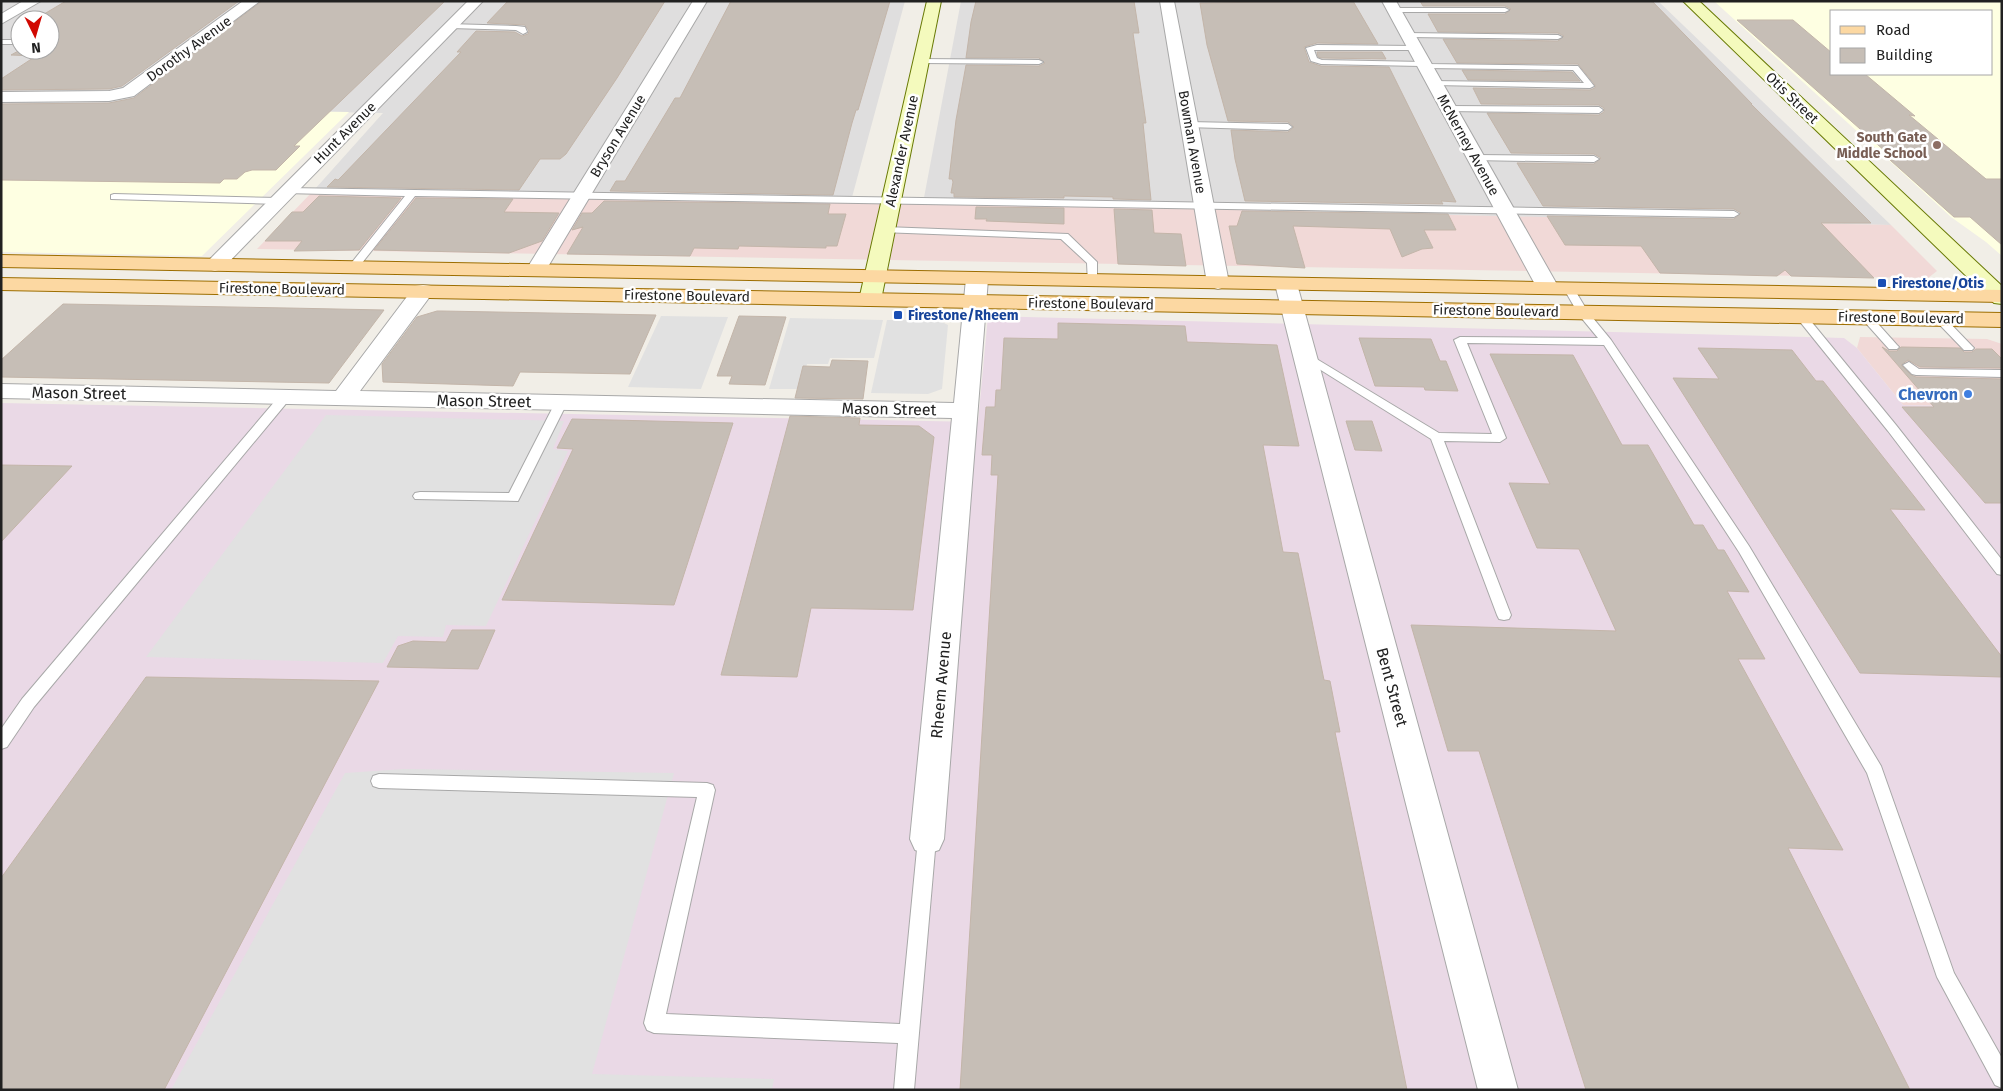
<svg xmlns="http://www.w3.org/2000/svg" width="2003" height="1091" viewBox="0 0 2003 1091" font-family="'Fira Sans',sans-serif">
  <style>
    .residential { fill: #dfdede; fill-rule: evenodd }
    .commercial { fill: #f1d9d7 }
    .industrial { fill: #ead9e6 }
    .education { fill: #feffe2; fill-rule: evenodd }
    .parking { fill: #e1e1e1 }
    .building { fill: #c6beb6; stroke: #c3b5a9 }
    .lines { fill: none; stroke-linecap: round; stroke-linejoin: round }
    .lane-casing { stroke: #a8a8a8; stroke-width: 2 }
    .street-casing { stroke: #a8a8a8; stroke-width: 2 }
    .secondary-casing { stroke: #697a05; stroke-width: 2 }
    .primary-casing { stroke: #9d6e00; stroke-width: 2 }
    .lane { fill: #fff; fill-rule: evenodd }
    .street { fill: #fff; fill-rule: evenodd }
    .secondary { fill: #f4fabd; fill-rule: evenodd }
    .primary { fill: #fcd8a2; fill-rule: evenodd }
    .education-dot { fill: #8d6e63; stroke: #fff; stroke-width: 2 }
    .transit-dot { fill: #1a4fb4; stroke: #fff; stroke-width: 2 }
    .shop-dot { fill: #3f7fe0; stroke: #fff; stroke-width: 2 }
    .labels { text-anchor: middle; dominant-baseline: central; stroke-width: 5; stroke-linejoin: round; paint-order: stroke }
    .far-street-label { font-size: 14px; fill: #212121; stroke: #fff }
    .far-education-label { font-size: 14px; font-weight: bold; fill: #785e54; stroke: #fff; text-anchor: end }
    .far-transit-label { font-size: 14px; font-weight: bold; fill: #164399; stroke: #fff; text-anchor: start }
    .street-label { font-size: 16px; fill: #212121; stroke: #fff }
    .shop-label { font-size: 16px; font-weight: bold; fill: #366cbe; stroke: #fff; text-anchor: end }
  </style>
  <rect width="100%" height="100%" fill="#f1eee7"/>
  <path class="residential" d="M 1,1 L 905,1 L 851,201 L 315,189 L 383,113 L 1,106 ZM 20,20 L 50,20 L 50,50 L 20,50 Z
    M 961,1 L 1658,1 L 1891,225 L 923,203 Z"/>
  <path class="commercial" d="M 315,189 L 1891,225 L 1937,271 L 1928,278 L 257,249 Z
    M 1860,337 L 1987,339 L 2002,344 L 2002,407 L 1903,405 L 1857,348 Z"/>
  <path class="industrial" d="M 988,316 L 1844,338 L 1857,348 L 1903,405 L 2002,407 L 2002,1090 L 1,1090 L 1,403 L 978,422 Z"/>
  <path class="education" d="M 1714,1 L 2002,1 L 2002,256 L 1986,242 L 1951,217 ZM 1832,11 L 1992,11 L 1992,74 L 1832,74 Z
    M 1,106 L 349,112 L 202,256 L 1,252 Z"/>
  <path class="parking" d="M 661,316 L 728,317 L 701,389 L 628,387 Z
    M 790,318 L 883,320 L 874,358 L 830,358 L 828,364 L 807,364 L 800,389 L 769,389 Z
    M 887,320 L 938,320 L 948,325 L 942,389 L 928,394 L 871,393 Z
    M 326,415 L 564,421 L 553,449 L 568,451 L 486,626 L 446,625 L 443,637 L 398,636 L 383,663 L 146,657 Z
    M 404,769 L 674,773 L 592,1074 L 774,1079 L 772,1090 L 171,1090 L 345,773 Z"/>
  <path class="building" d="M 66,1 L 239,1 L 122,86 L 109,89 L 1,90 L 1,79 L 36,56 L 11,55 L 20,50 L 50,50 L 50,47 L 55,46 L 55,40 L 50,39 L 50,20 L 34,20 Z
    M 262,1 L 445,1 L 294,146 L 300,146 L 276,170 L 252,170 L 245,172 L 237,179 L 224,179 L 220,183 L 1,180 L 1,104 L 109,103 L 134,98 Z
    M 508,1 L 665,1 L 617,78 L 566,154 L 560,159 L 540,159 L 519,190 L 327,187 L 335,179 L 338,180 L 342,176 L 461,52 L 457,52 L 476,31 L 515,32 L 522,36 L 528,34 L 529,31 L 525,25 L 487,23 Z
    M 731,1 L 890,1 L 858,110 L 856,110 L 852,123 L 833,195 L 610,191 L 616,181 L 625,181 L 675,98 L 680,98 Z
    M 976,1 L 1134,1 L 1139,33 L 1133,33 L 1146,123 L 1143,123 L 1151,200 L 1113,199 L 1113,197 L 1064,196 L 1064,198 L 954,197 L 954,193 L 951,193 L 953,182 L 952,179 L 949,179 L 956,120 L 966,65 L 1039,66 L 1045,63 L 1039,58 L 966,58 L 971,22 Z
    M 1353,1 L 1378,44 L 1317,43 L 1304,47 L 1309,62 L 1321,66 L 1389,67 L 1456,202 L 1441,201 L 1443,204 L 1245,201 L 1235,159 L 1231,130 L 1288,132 L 1294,127 L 1288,122 L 1228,121 L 1207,45 L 1200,3 Z
    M 1420,1 L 1652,1 L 1752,104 L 1751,104 L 1871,223 L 1821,223 L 1874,278 L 1791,276 L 1785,270 L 1777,276 L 1660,273 L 1641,246 L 1565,245 L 1547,216 L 1734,219 L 1741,213 L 1734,209 L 1543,206 L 1517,163 L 1594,164 L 1601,158 L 1594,154 L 1511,153 L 1487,113 L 1599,115 L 1604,112 L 1604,108 L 1599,105 L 1481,104 L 1473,88 L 1590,90 L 1595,88 L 1595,85 L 1578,64 L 1457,63 L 1443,39 L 1558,41 L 1564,36 L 1558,33 L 1438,32 L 1428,14 L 1505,14 L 1511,9 L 1505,6 L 1423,6 Z
    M 1737,20 L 1793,20 L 1832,53 L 1832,74 L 1865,74 L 1915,116 L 1909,115 L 1986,179 L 2002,179 L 2002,245 L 1970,217 L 1954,217 L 1890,160 L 1895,160 Z
    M 1317,52 L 1382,52 L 1386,59 L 1322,58 L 1318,57 Z
    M 1462,70 L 1572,72 L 1580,81 L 1468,80 Z
    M 319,196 L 401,198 L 359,250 L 294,251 L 302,241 L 265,241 L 292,212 L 303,212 Z
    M 416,198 L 513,199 L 504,212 L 559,213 L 542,241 L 509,253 L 374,250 Z
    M 604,201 L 830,204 L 828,214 L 846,214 L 837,246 L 826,246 L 826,248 L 739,246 L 738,249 L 694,248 L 690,256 L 567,254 L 583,227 L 572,230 L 582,213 L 592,213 Z
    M 976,207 L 1064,208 L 1064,224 L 986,221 L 987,219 L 975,219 Z
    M 1114,209 L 1152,210 L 1154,233 L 1181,234 L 1186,266 L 1118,264 Z
    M 1242,211 L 1448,214 L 1456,230 L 1424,230 L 1433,248 L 1422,249 L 1402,257 L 1390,229 L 1293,226 L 1305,268 L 1237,264 L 1229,226 L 1237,226 Z
    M 63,304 L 288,308 L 384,310 L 329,383 L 1,377 L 1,360 Z
    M 437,311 L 442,311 L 656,315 L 630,374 L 520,372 L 513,386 L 383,382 L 382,364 L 417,317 Z
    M 739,316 L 786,317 L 765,385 L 729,384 L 732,376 L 717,376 Z
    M 1058,323 L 1185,326 L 1187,342 L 1277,345 L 1299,446 L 1263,445 L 1283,552 L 1298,553 L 1324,680 L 1330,681 L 1340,732 L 1335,732 L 1407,1090 L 960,1090 L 998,475 L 991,475 L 992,455 L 982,455 L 986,407 L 995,407 L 996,390 L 1001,390 L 1004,338 L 1058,339 Z
    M 1359,338 L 1431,339 L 1440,361 L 1446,361 L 1458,391 L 1425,390 L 1424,387 L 1375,386 Z
    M 1882,347 L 1889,351 L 1897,351 L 1901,347 L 1960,348 L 1964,352 L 1972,352 L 1976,349 L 1992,349 L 2002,359 L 2002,368 L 1920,367 L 1908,360 L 1901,365 L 1911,375 L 1916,377 L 2002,379 L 2002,503 L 1985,503 L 1902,407 L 1934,407 Z
    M 1698,348 L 1792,350 L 1816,381 L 1823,381 L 1925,510 L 1890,509 L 2002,657 L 2002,677 L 1860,673 L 1673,378 L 1719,379 Z
    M 1490,354 L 1573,355 L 1622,445 L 1648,445 L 1694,525 L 1703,525 L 1718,550 L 1724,550 L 1749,592 L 1727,591 L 1765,659 L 1738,659 L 1843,850 L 1788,848 L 1910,1090 L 1586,1090 L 1479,751 L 1448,751 L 1411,625 L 1616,631 L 1579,549 L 1537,548 L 1509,483 L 1550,484 Z
    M 832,360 L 868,361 L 863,399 L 795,398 L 803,366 L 830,367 Z
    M 790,416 L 860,418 L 859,425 L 919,426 L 934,437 L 913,610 L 811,608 L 797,677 L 721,675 Z
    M 572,419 L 733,423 L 674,605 L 502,600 L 573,449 L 557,448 Z
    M 1346,421 L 1372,421 L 1382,451 L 1355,450 Z
    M 1,465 L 72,466 L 1,542 Z
    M 452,630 L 495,630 L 478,669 L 387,667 L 398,646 L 413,641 L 446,642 Z
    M 146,677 L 379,681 L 164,1090 L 1,1090 L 1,878 Z"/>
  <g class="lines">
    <g class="lane-casing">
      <path id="lane" d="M 1391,8 L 1505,8 L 1509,10 L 1505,12 L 1391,12 Z
        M 448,24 L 516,26 L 525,27 L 527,32 L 523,34 L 516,30 L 451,28 L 447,26 Z
        M 1405,33 L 1558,35 L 1562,37 L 1558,39 L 1408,37 L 1405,37 Z
        M 1,40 L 20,40 L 20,44 L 1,44 Z
        M 50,41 L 54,41 L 54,45 L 50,45 Z
        M 1317,45 L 1414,46 L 1418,48 L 1414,50 L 1314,50 L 1317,58 L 1322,60 L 1423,62 L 1427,64 L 1575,66 L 1578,66 L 1594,86 L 1590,88 L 1434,85 L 1430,83 L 1431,81 L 1584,83 L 1573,70 L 1425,68 L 1421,66 L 1321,64 L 1311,61 L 1306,48 Z
        M 918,59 L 1039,60 L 1043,62 L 1039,64 L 921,63 L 917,61 Z
        M 1449,106 L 1599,107 L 1603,110 L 1599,113 L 1446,111 L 1445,109 Z
        M 1189,122 L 1288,124 L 1292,127 L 1288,130 L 1186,127 L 1185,125 Z
        M 1476,155 L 1594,156 L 1599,159 L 1594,162 L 1473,160 L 1471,158 Z
        M 288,188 L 1734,211 L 1739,214 L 1734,217 L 415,196 L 358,268 L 354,269 L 349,266 L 405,196 L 285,193 L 285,189 Z
        M 114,194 L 278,198 L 283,201 L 278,204 L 111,199 L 111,195 Z
        M 885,227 L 1068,234 L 1097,262 L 1097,281 L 1096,283 L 1088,283 L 1087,263 L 1061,239 L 881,232 L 881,228 Z
        M 1569,286 L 1573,287 L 1588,312 L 1611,340 L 1749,546 L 1881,766 L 1954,973 L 2002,1058 L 2002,1088 L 1995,1085 L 1937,977 L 1867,773 L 1739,552 L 1604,345 L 1467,343 L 1506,438 L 1500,442 L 1444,441 L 1511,615 L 1509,619 L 1504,620 L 1499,619 L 1497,615 L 1431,439 L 1300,357 L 1306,354 L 1310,355 L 1439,433 L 1492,434 L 1454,340 L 1460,337 L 1598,338 L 1579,315 L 1564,289 Z
        M 1801,313 L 1805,314 L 1896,425 L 2002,560 L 2002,575 L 1997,574 L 1888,431 L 1797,318 L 1796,316 Z
        M 1867,315 L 1871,316 L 1897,345 L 1899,347 L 1897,349 L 1889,349 L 1863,320 L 1862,318 Z
        M 1940,316 L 1944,317 L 1972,346 L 1974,348 L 1972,350 L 1964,350 L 1936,321 L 1934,319 Z
        M 1909,362 L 1919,369 L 2002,370 L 2002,377 L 1916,375 L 1912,374 L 1903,365 Z
        M 285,393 L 289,394 L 291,397 L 289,400 L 34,707 L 7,747 L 1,749 L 1,729 L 22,699 L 281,394 Z
        M 561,399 L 567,403 L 518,501 L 415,499 L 413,496 L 415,493 L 420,492 L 509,493 L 555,403 Z
        M 379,774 L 707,783 L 713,785 L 715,790 L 666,1014 L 900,1024 L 918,839 L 921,834 L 927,831 L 933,834 L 936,839 L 914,1090 L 894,1090 L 898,1043 L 654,1033 L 647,1030 L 644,1023 L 697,797 L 379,788 L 373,786 L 371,781 L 373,776 Z"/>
    </g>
    <g class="street-casing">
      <path id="street" d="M 23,1 L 41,1 L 1,24 L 1,14 Z
        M 243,1 L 260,1 L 134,96 L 109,101 L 1,102 L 1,92 L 109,91 L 123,88 Z
        M 468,1 L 483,1 L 222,269 L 215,271 L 208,269 L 205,265 L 208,261 Z
        M 693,1 L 707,1 L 546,270 L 543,274 L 536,276 L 529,274 L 526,270 Z
        M 1160,1 L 1174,1 L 1229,283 L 1225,287 L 1218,289 L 1211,287 L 1207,283 Z
        M 1382,1 L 1396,1 L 1559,288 L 1556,293 L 1548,294 L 1540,293 L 1537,288 Z
        M 977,273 L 984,275 L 988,279 L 944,839 L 939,850 L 927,854 L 915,850 L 910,839 L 952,418 L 1,398 L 1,384 L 336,391 L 415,286 L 423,285 L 431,286 L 434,291 L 360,391 L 954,403 L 966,279 L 970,275 Z
        M 1286,278 L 1293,280 L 1297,284 L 1518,1090 L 1478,1090 L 1275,284 L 1279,280 Z"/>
    </g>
    <g class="secondary-casing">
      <path id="secondary" d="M 927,1 L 941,1 L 881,300 L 878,305 L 870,306 L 862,305 L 859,300 Z
        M 1683,1 L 1699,1 L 2002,286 L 2002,304 L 1994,303 Z"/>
    </g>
    <g class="primary-casing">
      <path id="primary" d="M 1,255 L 2002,290 L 2002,302 L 1,267 Z
        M 1,278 L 2002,313 L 2002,327 L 1,290 Z"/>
    </g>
    <use href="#lane" class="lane"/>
    <use href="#street" class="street"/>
    <use href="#secondary" class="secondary"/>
    <use href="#primary" class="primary"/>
  </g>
  <circle class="education-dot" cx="1937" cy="145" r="5"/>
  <g class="transit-dot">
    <rect x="1877" y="278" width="10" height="10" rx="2.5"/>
    <rect x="893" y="310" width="10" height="10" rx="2.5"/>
  </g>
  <circle class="shop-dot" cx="1968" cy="394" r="5"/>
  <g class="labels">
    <g class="far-street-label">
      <text transform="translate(189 49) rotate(-36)">Dorothy Avenue</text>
      <text transform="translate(1792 98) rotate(44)">Otis Street</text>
      <text transform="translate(345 133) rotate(-45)">Hunt Avenue</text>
      <text transform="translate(618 136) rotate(-59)">Bryson Avenue</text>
      <text transform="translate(1192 142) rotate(80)">Bowman Avenue</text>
      <text transform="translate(1468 145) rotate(61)">McNerney Avenue</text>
      <text transform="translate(902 151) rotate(-78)">Alexander Avenue</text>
      <text transform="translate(282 289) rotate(1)">Firestone Boulevard</text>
      <text transform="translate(687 296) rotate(1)">Firestone Boulevard</text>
      <text transform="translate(1091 304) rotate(1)">Firestone Boulevard</text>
      <text transform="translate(1496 311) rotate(1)">Firestone Boulevard</text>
      <text transform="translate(1901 318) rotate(1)">Firestone Boulevard</text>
    </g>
    <g class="far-education-label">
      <text x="1927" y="137">South Gate<tspan x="1927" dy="16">Middle School</tspan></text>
    </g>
    <g class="far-transit-label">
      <text x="1892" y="283">Firestone/Otis</text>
      <text x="908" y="315">Firestone/Rheem</text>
    </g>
    <g class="street-label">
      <text transform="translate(79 393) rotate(1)">Mason Street</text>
      <text transform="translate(484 401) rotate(1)">Mason Street</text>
      <text transform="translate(889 409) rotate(1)">Mason Street</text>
      <text transform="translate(941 685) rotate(-85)">Rheem Avenue</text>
      <text transform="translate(1392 687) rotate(75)">Bent Street</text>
    </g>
    <g class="shop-label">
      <text x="1958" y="394">Chevron</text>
    </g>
  </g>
  <rect width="2003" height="1091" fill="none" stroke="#212121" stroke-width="5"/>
  <rect x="1830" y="10" width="162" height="65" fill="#ffffff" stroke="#a6a6a6"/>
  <rect x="1840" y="26" width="25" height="8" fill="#fcd8a2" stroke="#a6a6a6"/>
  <text x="1876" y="35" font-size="15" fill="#212121">Road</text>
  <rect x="1840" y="48" width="25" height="15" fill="#c6beb6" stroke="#a6a6a6"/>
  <text x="1876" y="60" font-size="15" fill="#212121">Building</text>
  <g transform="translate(35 35) rotate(175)"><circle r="24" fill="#ffffff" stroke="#a6a6a6"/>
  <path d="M0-4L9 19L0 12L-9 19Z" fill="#d10801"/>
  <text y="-8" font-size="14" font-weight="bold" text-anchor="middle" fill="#212121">N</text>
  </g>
</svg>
